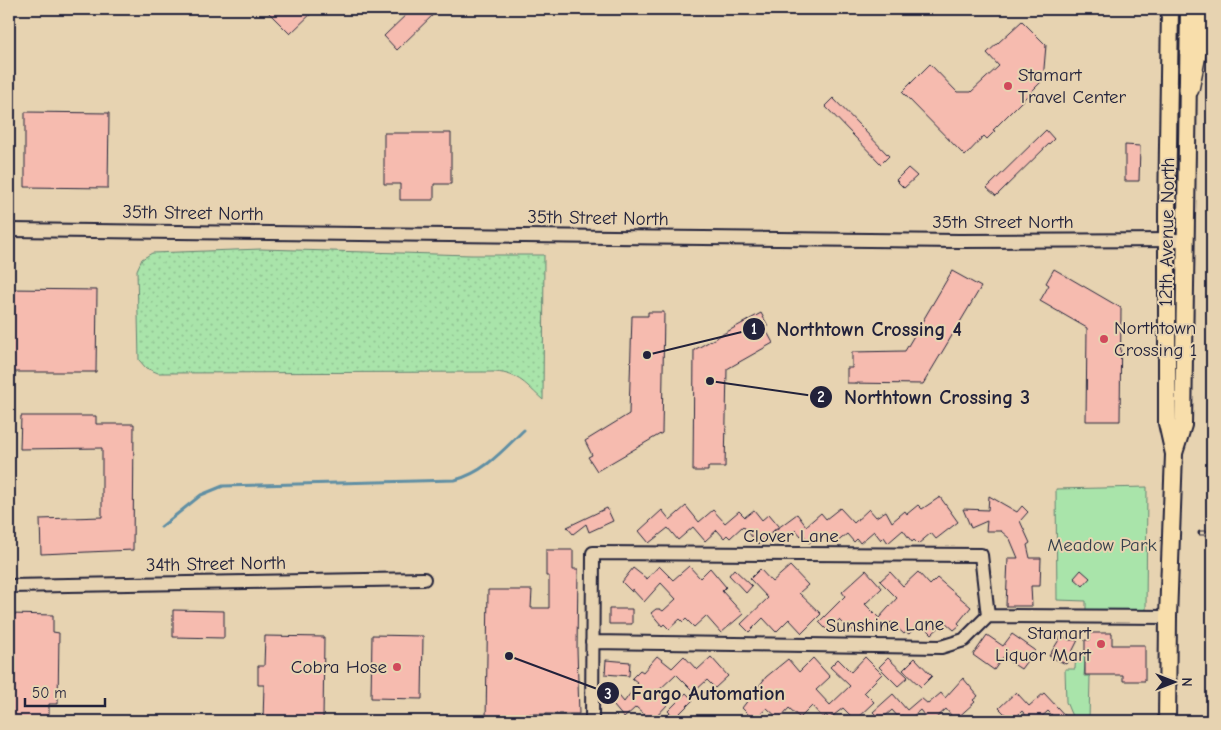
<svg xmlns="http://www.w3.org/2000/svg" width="1221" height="730" viewBox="0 0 1221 730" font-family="'Comic Neue',sans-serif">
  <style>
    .grass { fill: url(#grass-dots); stroke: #668372 }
    .park { fill: #a9e4aa; stroke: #668372 }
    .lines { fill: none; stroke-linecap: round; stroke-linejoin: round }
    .stream { stroke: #608fa4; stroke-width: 3 }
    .building { fill: #f6bbaf; stroke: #22223b }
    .minor-casing { stroke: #22223b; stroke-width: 16 }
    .major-casing { stroke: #22223b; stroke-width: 20 }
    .highway-casing { stroke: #22223b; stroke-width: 22 }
    .minor { stroke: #e7d3b1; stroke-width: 12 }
    .major { stroke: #f8deab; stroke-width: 16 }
    .highway { stroke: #f8deab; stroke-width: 19 }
    .rail-casing { stroke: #22223b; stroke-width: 5 }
    .rail { stroke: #e7d3b1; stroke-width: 3; stroke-dasharray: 9; stroke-linecap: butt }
    .poi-dot { fill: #d1495b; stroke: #e7d3b1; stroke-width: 2 }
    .labels { text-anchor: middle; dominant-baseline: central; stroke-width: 4; stroke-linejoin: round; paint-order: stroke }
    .poi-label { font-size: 19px; fill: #22223b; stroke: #e7d3b1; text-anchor: start }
    .street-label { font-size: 19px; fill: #22223b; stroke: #e7d3b1 }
    .park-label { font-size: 19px; fill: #363f4c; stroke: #e7d3b1 }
    .leader { fill: none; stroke: #22223b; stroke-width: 2 }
    .callout-dot { fill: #22223b; stroke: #e7d3b1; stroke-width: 2 }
    .mark-label { font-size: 15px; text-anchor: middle; font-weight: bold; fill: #fff }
    .callout-label { font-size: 20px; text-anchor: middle; font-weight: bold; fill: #22223b; stroke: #e7d3b1; stroke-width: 4; stroke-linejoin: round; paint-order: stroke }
  </style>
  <defs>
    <pattern id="grass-dots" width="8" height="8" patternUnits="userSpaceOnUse" patternTransform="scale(1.25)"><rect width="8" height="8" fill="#a9e4aa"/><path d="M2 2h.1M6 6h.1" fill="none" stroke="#91c393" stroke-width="1.8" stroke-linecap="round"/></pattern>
  </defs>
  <rect width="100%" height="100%" fill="#e7d3b1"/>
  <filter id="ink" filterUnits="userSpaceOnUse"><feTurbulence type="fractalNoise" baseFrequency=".02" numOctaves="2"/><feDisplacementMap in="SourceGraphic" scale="10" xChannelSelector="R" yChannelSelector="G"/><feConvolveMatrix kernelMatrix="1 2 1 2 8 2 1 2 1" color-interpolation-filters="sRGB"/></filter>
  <g filter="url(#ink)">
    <path class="grass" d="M 261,249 L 471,255 L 544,255 L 543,400 C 526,385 520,374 495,372 L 158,373 L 146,368 L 139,360 L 137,270 L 142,259 L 152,253 Z"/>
    <path class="park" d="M 1147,487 L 1146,612 L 1086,611 L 1086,601 L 1057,600 L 1056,489 Z
      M 1076,652 L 1086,652 L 1084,676 L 1090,676 L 1089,721 L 1074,721 L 1066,702 L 1065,669 L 1075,669 Z"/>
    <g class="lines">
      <path class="stream" d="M 161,527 L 201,495 L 223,486 L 455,480 C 485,472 503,450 524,430"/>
    </g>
    <path class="building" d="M 265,9 L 316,9 L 290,34 Z
      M 412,9 L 439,9 L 397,50 L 384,36 Z
      M 1022,21 L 1046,45 L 1043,80 L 993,130 L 995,131 L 987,139 L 984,136 L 965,156 L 902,92 L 930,64 L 957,92 L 971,92 L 999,66 L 987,53 Z
      M 833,98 L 889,156 L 881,164 L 825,106 Z
      M 25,112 L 109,113 L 108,188 L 25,187 Z
      M 1046,130 L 1054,139 L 996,196 L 987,188 Z
      M 384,133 L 451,133 L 451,184 L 434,184 L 434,200 L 400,200 L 400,184 L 384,184 Z
      M 1125,145 L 1140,146 L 1139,181 L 1125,181 Z
      M 908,168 L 917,176 L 904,188 L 896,180 Z
      M 1054,269 L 1121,308 L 1120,421 L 1086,421 L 1087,328 L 1040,301 L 1049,285 L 1046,283 Z
      M 952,271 L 981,287 L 923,384 L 847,383 L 847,368 L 852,368 L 852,352 L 905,351 Z
      M 9,289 L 97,290 L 96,372 L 9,372 Z
      M 648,312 L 664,312 L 662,433 L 597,471 L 588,457 L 592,455 L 585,441 L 629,414 L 632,316 L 648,316 Z
      M 761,313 L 768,326 L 765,328 L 773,343 L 727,369 L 725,467 L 708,467 L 708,471 L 693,471 L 694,350 Z
      M 21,416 L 96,416 L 96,424 L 134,424 L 133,550 L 41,554 L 40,519 L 102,517 L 102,448 L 20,449 Z
      M 989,496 L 1017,512 L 1022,506 L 1028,512 L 1020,521 L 1030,543 L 1027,545 L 1030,558 L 1041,558 L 1040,586 L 1031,586 L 1032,606 L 1006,606 L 1008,558 L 1018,558 L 1010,539 L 1001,531 L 986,531 L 987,521 L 971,528 L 963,509 L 988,510 Z
      M 940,497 L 958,522 L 936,539 L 931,533 L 918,544 L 914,540 L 912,542 L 903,530 L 888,543 L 884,537 L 881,540 L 874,531 L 860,543 L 857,539 L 854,542 L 847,534 L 836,543 L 831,537 L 828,540 L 822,533 L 809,543 L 803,534 L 801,536 L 796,530 L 782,541 L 774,531 L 797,514 L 806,526 L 821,513 L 826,519 L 840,508 L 854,523 L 869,509 L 876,517 L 886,511 L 892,522 L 905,511 L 907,514 L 918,505 L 922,509 Z
      M 686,506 L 699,522 L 713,510 L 725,523 L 739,511 L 745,517 L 754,510 L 762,520 L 769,514 L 779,526 L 758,544 L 743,526 L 730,538 L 727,535 L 724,538 L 717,530 L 705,541 L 693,527 L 678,540 L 668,528 L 649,543 L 639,531 L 662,510 L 670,520 Z
      M 607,508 L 613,521 L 589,532 L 586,524 L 573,534 L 567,527 Z
      M 546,550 L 573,550 L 573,569 L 578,569 L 577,649 L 579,714 L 529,714 L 529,721 L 486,721 L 488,590 L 532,590 L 531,608 L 549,608 L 549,576 L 546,576 Z
      M 659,566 L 673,580 L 689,566 L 700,578 L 710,568 L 726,587 L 722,591 L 743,614 L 721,633 L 706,616 L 694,627 L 686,619 L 683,622 L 680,619 L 669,629 L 664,624 L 662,626 L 651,613 L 656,609 L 660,609 L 663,611 L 676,599 L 661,583 L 644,602 L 632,589 L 632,592 L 622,582 L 633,568 L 647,579 Z
      M 790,566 L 808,585 L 799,593 L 821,614 L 802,633 L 789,619 L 776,632 L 763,618 L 749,632 L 741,624 L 768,598 L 750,579 L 760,569 L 772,582 Z
      M 734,569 L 752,586 L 746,593 L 729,575 Z
      M 866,570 L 882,588 L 865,604 L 879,618 L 897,598 L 880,581 L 890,572 L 903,586 L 918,572 L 930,585 L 937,578 L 971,607 L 958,623 L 960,625 L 954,630 L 945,622 L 932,634 L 920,622 L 909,634 L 906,632 L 904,634 L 891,622 L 881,632 L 868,620 L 855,633 L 850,627 L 848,629 L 839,620 L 829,632 L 819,622 L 845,596 L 842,592 Z
      M 1081,570 L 1090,578 L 1083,586 L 1074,578 Z
      M 609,609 L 632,609 L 632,624 L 609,624 Z
      M 173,610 L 224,611 L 224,638 L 173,637 Z
      M 10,614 L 53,615 L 53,632 L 59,633 L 58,704 L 49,704 L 49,721 L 9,721 Z
      M 1090,633 L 1112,633 L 1112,645 L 1145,645 L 1145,681 L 1123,681 L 1123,675 L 1085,675 L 1085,640 L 1090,640 Z
      M 1012,634 L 1035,650 L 1021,669 L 1003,657 L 994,670 L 973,655 L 987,635 L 1003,646 Z
      M 372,635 L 423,636 L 422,699 L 371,698 Z
      M 1062,635 L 1069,640 L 1078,640 L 1066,664 L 1049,656 Z
      M 265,636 L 324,637 L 323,721 L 263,721 L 264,685 L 258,685 L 258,666 L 264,666 Z
      M 657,656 L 672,668 L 684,656 L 697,670 L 711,657 L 728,676 L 715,688 L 707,680 L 694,692 L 676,674 L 657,692 L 669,703 L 652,721 L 636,707 L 624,718 L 603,693 L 611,686 L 624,702 L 638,683 L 632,678 L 640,670 L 643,672 Z
      M 865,657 L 882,674 L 864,692 L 874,702 L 855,720 L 843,708 L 829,719 L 826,715 L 823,718 L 812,706 L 800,718 L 789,708 L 779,719 L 767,708 L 754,720 L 742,708 L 766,677 L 788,659 L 799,672 L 813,658 L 830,677 L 816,690 L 830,705 L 850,686 L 830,667 L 838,659 L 851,672 Z
      M 888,658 L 908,677 L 898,686 L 879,667 Z
      M 915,658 L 932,676 L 921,687 L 903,670 Z
      M 606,660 L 630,662 L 629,676 L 605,674 Z
      M 963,678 L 978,696 L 973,700 L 975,702 L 955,720 L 946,709 L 933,721 L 930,718 L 928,720 L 920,710 L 908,721 L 902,715 L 899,718 L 892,710 L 881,720 L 873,712 L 893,694 L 907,710 L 921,698 L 928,704 L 941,693 L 945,698 Z
      M 1016,692 L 1029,706 L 1044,693 L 1070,721 L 1058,721 L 1048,711 L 1037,721 L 1034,721 L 1031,717 L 1029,719 L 1022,711 L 1012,721 L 999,708 Z
      M 686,693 L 693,700 L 675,718 L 668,711 Z"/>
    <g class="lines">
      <g class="minor-casing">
        <path id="minor" d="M 9,230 L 959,241 L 1187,240
          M 9,586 L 424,579
          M 592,642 L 941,647 L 964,640 L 988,616 L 1168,617
          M 592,721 L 593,553 L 981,555 L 988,616"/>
      </g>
      <g class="major-casing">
        <path id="major" d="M 1174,453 L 1183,425 L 1189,9
          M 1167,721 L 1168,617 L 1174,454 L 1167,423 L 1167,213 L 1170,9"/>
      </g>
      <g class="highway-casing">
        <path id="highway" d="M 1189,89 L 1201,30 L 1201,9"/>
      </g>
      <use href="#minor" class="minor"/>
      <use href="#major" class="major"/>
      <use href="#highway" class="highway"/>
      <g class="rail-casing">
        <path id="rail" d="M 1200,533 L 1212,533"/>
      </g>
      <use href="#rail" class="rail"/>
    </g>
  </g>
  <g class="poi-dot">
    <circle cx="1008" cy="86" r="5"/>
    <circle cx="1104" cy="339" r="5"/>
    <circle cx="1101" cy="644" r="5"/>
    <circle cx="397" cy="667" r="5"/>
  </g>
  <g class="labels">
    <g class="poi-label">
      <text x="1018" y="75">Stamart<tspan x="1018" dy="22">Travel Center</tspan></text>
      <text x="1114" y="328">Northtown<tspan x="1114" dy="22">Crossing 1</tspan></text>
      <text x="1091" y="633" text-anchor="end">Stamart<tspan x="1091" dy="22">Liquor Mart</tspan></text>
      <text x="387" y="667" text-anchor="end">Cobra Hose</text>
    </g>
    <g class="street-label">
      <text transform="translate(193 213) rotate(1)">35th Street North</text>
      <text transform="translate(598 218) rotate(1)">35th Street North</text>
      <text x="1003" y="222">35th Street North</text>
      <text transform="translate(1167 232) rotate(-89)">12th Avenue North</text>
      <text x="791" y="536">Clover Lane</text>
      <text transform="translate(216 564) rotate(-1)">34th Street North</text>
      <text transform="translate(885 625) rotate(-1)">Sunshine Lane</text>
    </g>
    <g class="park-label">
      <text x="1102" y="545">Meadow Park</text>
    </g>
  </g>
  <path class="leader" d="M647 355L754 329M710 381L821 397M509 656L608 693"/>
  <g class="callout-dot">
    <circle cx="647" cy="355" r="5"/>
    <circle cx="710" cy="381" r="5"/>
    <circle cx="509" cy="656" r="5"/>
    <circle cx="754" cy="329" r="12"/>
    <circle cx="821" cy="397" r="12"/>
    <circle cx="608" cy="693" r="12"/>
  </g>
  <g class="mark-label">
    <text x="754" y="334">1</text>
    <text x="821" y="402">2</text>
    <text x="608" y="699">3</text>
  </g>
  <g class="callout-label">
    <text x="869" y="336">Northtown Crossing 4</text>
    <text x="937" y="404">Northtown Crossing 3</text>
    <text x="708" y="700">Fargo Automation</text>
  </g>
  <rect width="1221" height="730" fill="none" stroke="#e7d3b1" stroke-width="30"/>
  <rect x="15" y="15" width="1191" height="700" fill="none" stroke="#22223b" stroke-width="2" filter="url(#ink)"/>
  <g transform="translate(1174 682) rotate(90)" stroke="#e7d3b1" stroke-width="4" paint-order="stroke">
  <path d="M0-4L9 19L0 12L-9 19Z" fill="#22223b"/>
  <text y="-8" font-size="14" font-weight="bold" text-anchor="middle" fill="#22223b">N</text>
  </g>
  <path d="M25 698v8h80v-8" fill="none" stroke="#22223b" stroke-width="2.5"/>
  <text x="32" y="698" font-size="15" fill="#22223b" stroke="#e7d3b1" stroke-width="4" paint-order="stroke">50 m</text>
</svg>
